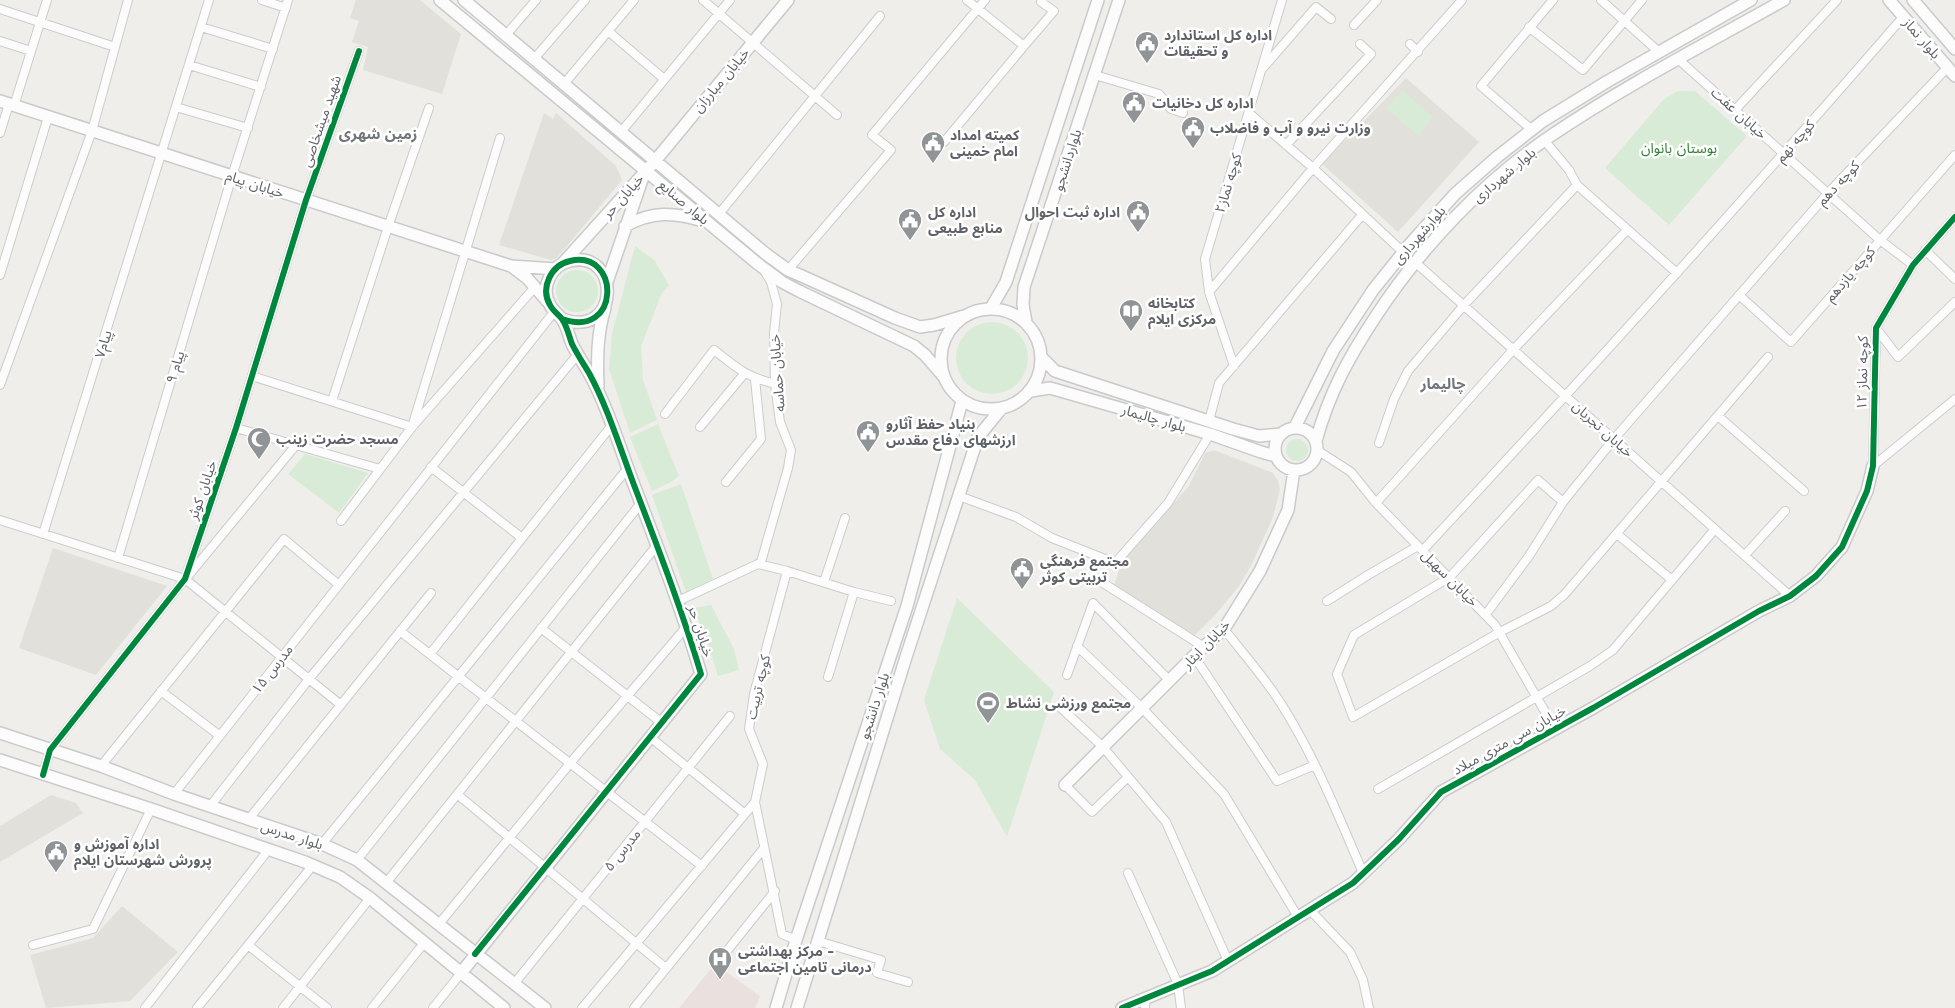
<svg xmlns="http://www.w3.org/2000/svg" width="1955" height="1008" viewBox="0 0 1955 1008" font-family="'Work Sans','Noto Sans Arabic',sans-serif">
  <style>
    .education { fill: #e2e0da }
    .medical { fill: #eae0de }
    .green { fill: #d8ebd6 }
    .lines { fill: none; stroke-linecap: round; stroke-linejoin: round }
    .street-casing { stroke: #cbcccc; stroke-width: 10 }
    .secondary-casing { stroke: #cacacb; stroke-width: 14 }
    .street { stroke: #fdfcfc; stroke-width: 8 }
    .secondary { stroke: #fdfcfc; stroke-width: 11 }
    .cycleway-casing { stroke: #fff; stroke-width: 9 }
    .cycleway { stroke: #00873e; stroke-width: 6 }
    .labels { text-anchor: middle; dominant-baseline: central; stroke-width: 5; stroke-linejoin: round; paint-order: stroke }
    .poi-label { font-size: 14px; font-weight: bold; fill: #5f6368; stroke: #fff; text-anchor: start }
    .street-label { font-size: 14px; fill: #5f6368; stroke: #fff }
    .park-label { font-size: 14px; fill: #348238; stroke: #fff }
    .neighbourhood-label { font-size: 15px; font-weight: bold; fill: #70757a; stroke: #fff }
  </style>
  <rect width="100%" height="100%" fill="#efeeea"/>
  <path class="education" d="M 356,0 L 420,0 L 461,34 L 442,94 L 363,70 L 368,47 L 352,42 L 359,21 L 350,18 Z
    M 1406,78 L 1479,142 L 1398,232 L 1322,164 Z
    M 544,113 L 553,119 L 556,113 L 616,166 L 622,180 L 557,258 L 551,260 L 499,245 Z
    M 1214,450 L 1273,473 L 1278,481 L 1280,489 L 1273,517 L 1252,564 L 1239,586 L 1217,613 L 1193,637 L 1114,586 L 1124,553 L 1152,528 L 1189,486 L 1205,453 Z
    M 53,548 L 167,586 L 96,675 L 19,648 Z
    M 51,795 L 76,803 L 83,813 L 0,862 L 0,826 Z
    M 122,906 L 178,952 L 130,1001 L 46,1008 L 30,955 L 93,938 Z"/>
  <path class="medical" d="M 715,964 L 760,996 L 755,1008 L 679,1008 Z"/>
  <path class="green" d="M 1402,90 L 1433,117 L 1418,136 L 1386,108 Z
    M 1678,91 L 1695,91 L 1747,136 L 1669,225 L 1605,168 L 1664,99 Z
    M 635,246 L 654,260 L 669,285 L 662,293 L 641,346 L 643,380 L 657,420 L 630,433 L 609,369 L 612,334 Z
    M556 291a21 21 0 1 1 42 0a21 21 0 1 1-42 0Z
    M956 358a36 36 0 1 1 72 0a36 36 0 1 1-72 0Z
    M 658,424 L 679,476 L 671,482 L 652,491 L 630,437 Z
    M1286 450a11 11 0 1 1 22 0a11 11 0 1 1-22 0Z
    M 305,454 L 368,473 L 339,513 L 288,474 Z
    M 681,484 L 713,579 L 686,592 L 652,495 Z
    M 957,598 L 1054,692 L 1007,837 L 975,780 L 940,749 L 924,700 Z
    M 711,605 L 734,649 L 739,670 L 718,676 L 706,638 L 693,608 Z"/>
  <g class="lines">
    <g class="street-casing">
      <path id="street" d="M 262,0 L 286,8
        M 703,0 L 837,115
        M 1601,0 L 1659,52
        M 0,9 L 115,47
        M 1354,25 L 1377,0
        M 201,27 L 273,49
        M 1529,27 L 1583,70 L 1642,0
        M 608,31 L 664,79
        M 506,35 L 536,0
        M 0,41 L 31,51
        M 1410,44 L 1418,52
        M 1024,46 L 1054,11 L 1041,2 L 1042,0
        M 534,59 L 585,0
        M 1678,59 L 1880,240 L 1913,265
        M 189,65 L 261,87
        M 1263,68 L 1316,7 L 1331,19
        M 1095,75 L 1159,94 L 1171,109 L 1183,113
        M 564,84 L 634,0
        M 14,106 L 47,0
        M 176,107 L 248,128
        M 1735,110 L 1837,0
        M 1249,113 L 1313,168 L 1403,252
        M 1532,130 L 1481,86 L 1553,0
        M 621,132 L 730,0
        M 0,133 L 9,104
        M 1545,141 L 1569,170 L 1577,185 L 1677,273
        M 944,142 L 1024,46 L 967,0
        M 1286,145 L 1371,54 L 1360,44
        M 719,214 L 880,16
        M 1925,250 L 1955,279
        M 1416,263 L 1790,596
        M 788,270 L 891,150 L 872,135 L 985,0
        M 0,275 L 48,117
        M 1209,292 L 1313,168 L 1462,0
        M 1739,295 L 1791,342 L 1955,155
        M 1876,328 L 1898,357 L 1955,302
        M 1234,366 L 1209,292 L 1205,259 L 1282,0
        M 252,376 L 412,427 L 500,138
        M 0,385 L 92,131 L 128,0
        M 332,401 L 388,227 L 429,108
        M 665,414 L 714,350 C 738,369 745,376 775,384
        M 1718,416 L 1804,491
        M 1209,421 L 1219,383 L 1362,215
        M 700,427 L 744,374
        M 236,428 L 380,469
        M 1379,443 L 1394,399 L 1408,371 L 1464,305 L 1577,185
        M 1317,450 L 1351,472 L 1376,503 L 1495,625 L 1555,729
        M 1873,466 L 1876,328 L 1913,265 L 1955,217
        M 1873,466 L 1955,399
        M 431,467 L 522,538
        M 726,482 L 761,439 L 755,379
        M 959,496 L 1016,517 L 1052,538 L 1115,563 L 1168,503 L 1210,434
        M 1563,502 L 1538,480 L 1450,577 L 1354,635 L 1337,674 L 1353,717 L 1500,632 L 1551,606 L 1564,595 L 1768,357
        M 1376,503 L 1513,350 L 1627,230
        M 0,520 L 185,579 L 341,705
        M 341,521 L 412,427 L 535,287
        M 43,534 L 209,0
        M 1617,534 L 1672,580
        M 1423,550 C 1586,375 1746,198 1903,17
        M 1745,555 L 1785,511
        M 118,558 L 232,176 L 288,0
        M 758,564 L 761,562 L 788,468 L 791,450 L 780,422 L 775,384 L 774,333 L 777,304 L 771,282 L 765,272
        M 787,571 L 754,694 L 749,729 L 763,764 L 755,802 L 782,934 L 796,940
        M 188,576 L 296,445
        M 824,582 L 845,518
        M 1103,583 L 1204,647
        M 678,601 L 758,564 L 787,571 L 854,592 L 891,601
        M 1327,601 L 1368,575 L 1418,546
        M 1486,614 L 1529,556 L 1563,502 L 1614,439 L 1829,192 L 1947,68
        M 541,628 L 662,723
        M 1224,629 C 1246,657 1270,684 1288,715 C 1318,765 1340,819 1363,873
        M 400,631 L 702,866
        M 1077,646 L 1142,708 L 1224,794 L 1298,917
        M 430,654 L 612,425
        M 1194,656 L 1277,781 L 1315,765
        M 1067,675 L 1093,603 L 1170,681
        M 828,677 L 854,592
        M 161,691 L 220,736
        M 1060,707 L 1103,747 L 1166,822 L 1228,961
        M 650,737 L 745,814
        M 101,766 L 284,539 L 339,585
        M 43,775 L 50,750 L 185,579 L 236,428 L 306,200 L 359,51
        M 1065,785 L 1092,812 L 1128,777
        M 1378,789 L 1590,666 L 1613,650 L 1715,529
        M 174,794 L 554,312
        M 457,794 L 666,968
        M 211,805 L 309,679 L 578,354
        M 248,820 L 431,593
        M 322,844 L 628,468
        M 357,860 L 641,503
        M 1128,873 L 1178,984 L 1181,1008
        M 386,883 L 657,545
        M 1310,910 L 1350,952 L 1363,980 L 1369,1008
        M 439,924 L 572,761 L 687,626
        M 818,941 L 881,960 L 877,973 L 908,982
        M 33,945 L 93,929 L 151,809
        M 248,945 L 327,1008
        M 718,962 L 775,891
        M 514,984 L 730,716
        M 145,1008 L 269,849
        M 197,1008 L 313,865
        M 283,1008 L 370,898
        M 372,1008 L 424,943
        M 433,1008 L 461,973
        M 582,1008 L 755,802
        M 634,1008 L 764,848
        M 1145,1008 L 1146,997"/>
    </g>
    <g class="secondary-casing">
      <path id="secondary" d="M 440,0 L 758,264 L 782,282 L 799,291 L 914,346 L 925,355 L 944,377
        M 464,0 L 766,254 L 788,270 L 804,277 L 895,318 L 920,327 L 934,325 L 964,316
        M 1889,0 L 1955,76
        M 1913,0 L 1955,49
        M 0,101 L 511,266 L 556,269
        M 625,226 C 652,211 674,212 703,221
        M 563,263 L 655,161 L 788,0
        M 511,266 L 527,278 L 547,301
        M 607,282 L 643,177
        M 991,308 L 1006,282 L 1098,0
        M941 359a50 50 0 1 1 100 0a50 50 0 1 1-100 0Z
        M 1026,322 L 1023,305 L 1024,287 L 1119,0
        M 1042,358 L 1055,371 L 1233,429 L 1259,436 L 1281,434
        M 598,386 C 597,359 597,334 605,308
        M 1031,391 L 1050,388 L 1210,434 L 1261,452 L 1276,456
        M 1295,427 L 1333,351 L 1373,290 L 1410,244 L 1455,194 L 1497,157 L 1543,121 L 1608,81 L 1751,0
        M1275 449a21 21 0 1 1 42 0a21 21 0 1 1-42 0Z
        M 1316,441 C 1329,393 1349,357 1376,316 C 1422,246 1483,182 1552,135 C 1626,85 1706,44 1784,0
        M 0,733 L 101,766 L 174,794 L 322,844 L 357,860 L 545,1008
        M 0,760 L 151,809 L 305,862 L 340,877 L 370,898 L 504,1008
        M 1065,785 L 1199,651 L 1224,629 L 1260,571 L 1288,510 L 1294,470
        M 461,973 L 701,674 C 682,610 658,548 634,485 C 620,448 608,408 589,373 C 583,363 577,354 572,344 C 569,336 567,326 562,319 C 558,314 553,311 550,305 C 540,288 551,265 570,261 C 621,249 621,340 562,319
        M 776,1008 L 796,940 L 907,606 L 962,401
        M 797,1008 L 906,657 L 978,437 L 1001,409
        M 1122,1008 L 1212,971 L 1353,883 L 1399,839 L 1441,792 L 1593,708 L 1759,611 L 1790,596 L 1816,576 L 1842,547 L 1867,491 L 1873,466"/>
    </g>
    <use href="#street" class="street"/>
    <use href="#secondary" class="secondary"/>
    <g class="cycleway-casing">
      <path id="cycleway" d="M 43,775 L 50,750 L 185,579 L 236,428 L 306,200 L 359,51
        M 475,954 L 701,674 C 682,610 658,548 634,485 C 620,448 608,408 589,373 C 583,363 577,354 572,344 C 569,336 567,326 562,319 C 558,314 553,311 550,305 C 540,288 551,265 570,261 C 621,249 621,340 562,319
        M 1122,1008 L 1212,971 L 1353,883 L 1399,839 L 1441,792 L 1593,708 L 1759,611 L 1790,596 L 1816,576 L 1842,547 L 1867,491 L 1873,466 L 1876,328 L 1913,265 L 1955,217"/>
    </g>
    <use href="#cycleway" class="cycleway"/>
  </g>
  <defs>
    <g id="civic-pin" transform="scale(1.25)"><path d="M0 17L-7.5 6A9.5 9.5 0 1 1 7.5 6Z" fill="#919496" stroke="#fff"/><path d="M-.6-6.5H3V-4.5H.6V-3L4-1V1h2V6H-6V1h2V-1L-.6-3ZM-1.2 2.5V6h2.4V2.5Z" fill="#fff"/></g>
    <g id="library-pin" transform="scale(1.25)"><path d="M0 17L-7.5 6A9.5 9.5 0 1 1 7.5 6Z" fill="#919496" stroke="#fff"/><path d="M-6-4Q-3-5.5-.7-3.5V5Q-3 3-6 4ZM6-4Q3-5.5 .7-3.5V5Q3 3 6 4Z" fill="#fff"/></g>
    <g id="mosque-pin" transform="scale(1.25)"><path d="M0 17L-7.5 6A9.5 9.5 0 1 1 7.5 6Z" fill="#919496" stroke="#fff"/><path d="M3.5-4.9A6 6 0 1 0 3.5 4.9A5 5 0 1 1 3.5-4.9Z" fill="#fff"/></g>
    <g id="stadium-pin" transform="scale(1.25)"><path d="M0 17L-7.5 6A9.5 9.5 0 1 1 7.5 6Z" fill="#919496" stroke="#fff"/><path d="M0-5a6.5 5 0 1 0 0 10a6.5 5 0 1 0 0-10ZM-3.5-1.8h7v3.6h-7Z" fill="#fff"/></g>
    <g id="hospital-pin" transform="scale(1.25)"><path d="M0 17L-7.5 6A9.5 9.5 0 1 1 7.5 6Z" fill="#919496" stroke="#fff"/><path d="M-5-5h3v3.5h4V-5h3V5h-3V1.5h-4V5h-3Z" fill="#fff"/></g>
  </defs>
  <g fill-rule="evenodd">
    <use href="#civic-pin" x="1147" y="43"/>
    <use href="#civic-pin" x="1134" y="103"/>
    <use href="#civic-pin" x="1193" y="128"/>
    <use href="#civic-pin" x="933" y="143"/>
    <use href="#civic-pin" x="1138" y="212"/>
    <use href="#civic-pin" x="910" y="220"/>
    <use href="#library-pin" x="1131" y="311"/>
    <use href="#civic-pin" x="868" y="432"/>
    <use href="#mosque-pin" x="259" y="439"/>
    <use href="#civic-pin" x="1022" y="569"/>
    <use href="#stadium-pin" x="988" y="703"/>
    <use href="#civic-pin" x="56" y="852"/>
    <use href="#hospital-pin" x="720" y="959"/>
  </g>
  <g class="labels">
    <g class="poi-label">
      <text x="1164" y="35">اداره کل استاندارد<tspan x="1164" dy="16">و تحقیقات</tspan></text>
      <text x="1152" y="103">اداره کل دخانیات</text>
      <text x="1210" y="128">وزارت نیرو و آب و فاضلاب</text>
      <text x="950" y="135">کمیته امداد<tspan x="950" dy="16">امام خمینی</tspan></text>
      <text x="928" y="212">اداره کل<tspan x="928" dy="16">منابع طبیعی</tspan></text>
      <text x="1120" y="212" text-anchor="end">اداره ثبت احوال</text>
      <text x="1148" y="303">کتابخانه<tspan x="1148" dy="16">مرکزی ایلام</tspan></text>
      <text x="886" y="424">بنیاد حفظ آثارو<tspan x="886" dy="16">ارزشهای دفاع مقدس</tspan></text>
      <text x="276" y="439">مسجد حضرت زینب</text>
      <text x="1040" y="561">مجتمع فرهنگی<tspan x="1040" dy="16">تربیتی کوثر</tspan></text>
      <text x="1006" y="703">مجتمع ورزشی نشاط</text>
      <text x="74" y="844">اداره آموزش و<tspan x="74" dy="16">پرورش شهرستان ایلام</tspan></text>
      <text x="738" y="951">مرکز بهداشتی -<tspan x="738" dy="16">درمانی تامین اجتماعی</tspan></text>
    </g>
    <g class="street-label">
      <text transform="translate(1922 38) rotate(49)">بلوار نماز</text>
      <text transform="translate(721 80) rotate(-50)">خیابان مبارزان</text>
      <text transform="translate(1739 113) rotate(42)">خیابان عفت</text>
      <text transform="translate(321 121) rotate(-71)">شهید میشخاصی</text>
      <text transform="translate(1795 141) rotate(-49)">کوچه نهم</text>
      <text transform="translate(1067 160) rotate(-72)">بلواردانشجو</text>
      <text transform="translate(1504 175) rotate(-40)">بلوار شهرداری</text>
      <text transform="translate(1228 183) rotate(-73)">کوچه نماز۲</text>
      <text transform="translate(1838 183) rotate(-47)">کوچه دهم</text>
      <text transform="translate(255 184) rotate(18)">خیابان پیام</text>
      <text transform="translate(623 196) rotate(-48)">خیابان حر</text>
      <text transform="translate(684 202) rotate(40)">بلوار صنایع</text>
      <text transform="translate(1419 235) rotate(-49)">بلوارشهرداری</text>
      <text transform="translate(1850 274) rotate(-49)">کوچه یازدهم</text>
      <text transform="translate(103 344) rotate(-73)">پیام۷</text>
      <text transform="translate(175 367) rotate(-73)">پیام ۹</text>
      <text transform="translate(777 373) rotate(-94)">خیابان حماسه</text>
      <text transform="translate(1862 373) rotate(-89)">کوچه نماز ۱۲</text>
      <text transform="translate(1154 418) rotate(16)">بلوار چالیمار</text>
      <text transform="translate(1603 429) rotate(42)">خیابان تجریان</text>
      <text transform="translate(202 490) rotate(-71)">خیابان کوثر</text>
      <text transform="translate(1450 578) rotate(45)">خیابان سهیل</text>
      <text transform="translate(701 631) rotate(72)">خیابان حر</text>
      <text transform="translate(1206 644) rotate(-46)">خیابان ایثار</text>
      <text transform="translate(272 669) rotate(-52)">مدرس ۱۵</text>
      <text transform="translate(758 687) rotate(-77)">کوچه تربیت</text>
      <text transform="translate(874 706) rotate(-72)">بلوار دانشجو</text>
      <text transform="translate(1509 740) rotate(-29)">خیابان سی متری میلاد</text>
      <text transform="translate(292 835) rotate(18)">بلوار مدرس</text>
      <text transform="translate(622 850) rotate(-51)">مدرس ۵</text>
    </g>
    <g class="park-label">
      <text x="1679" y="148">بوستان بانوان</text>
    </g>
    <g class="neighbourhood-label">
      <text x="378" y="134">زمین شهری</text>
      <text x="1443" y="384">چالیمار</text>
    </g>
  </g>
</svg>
